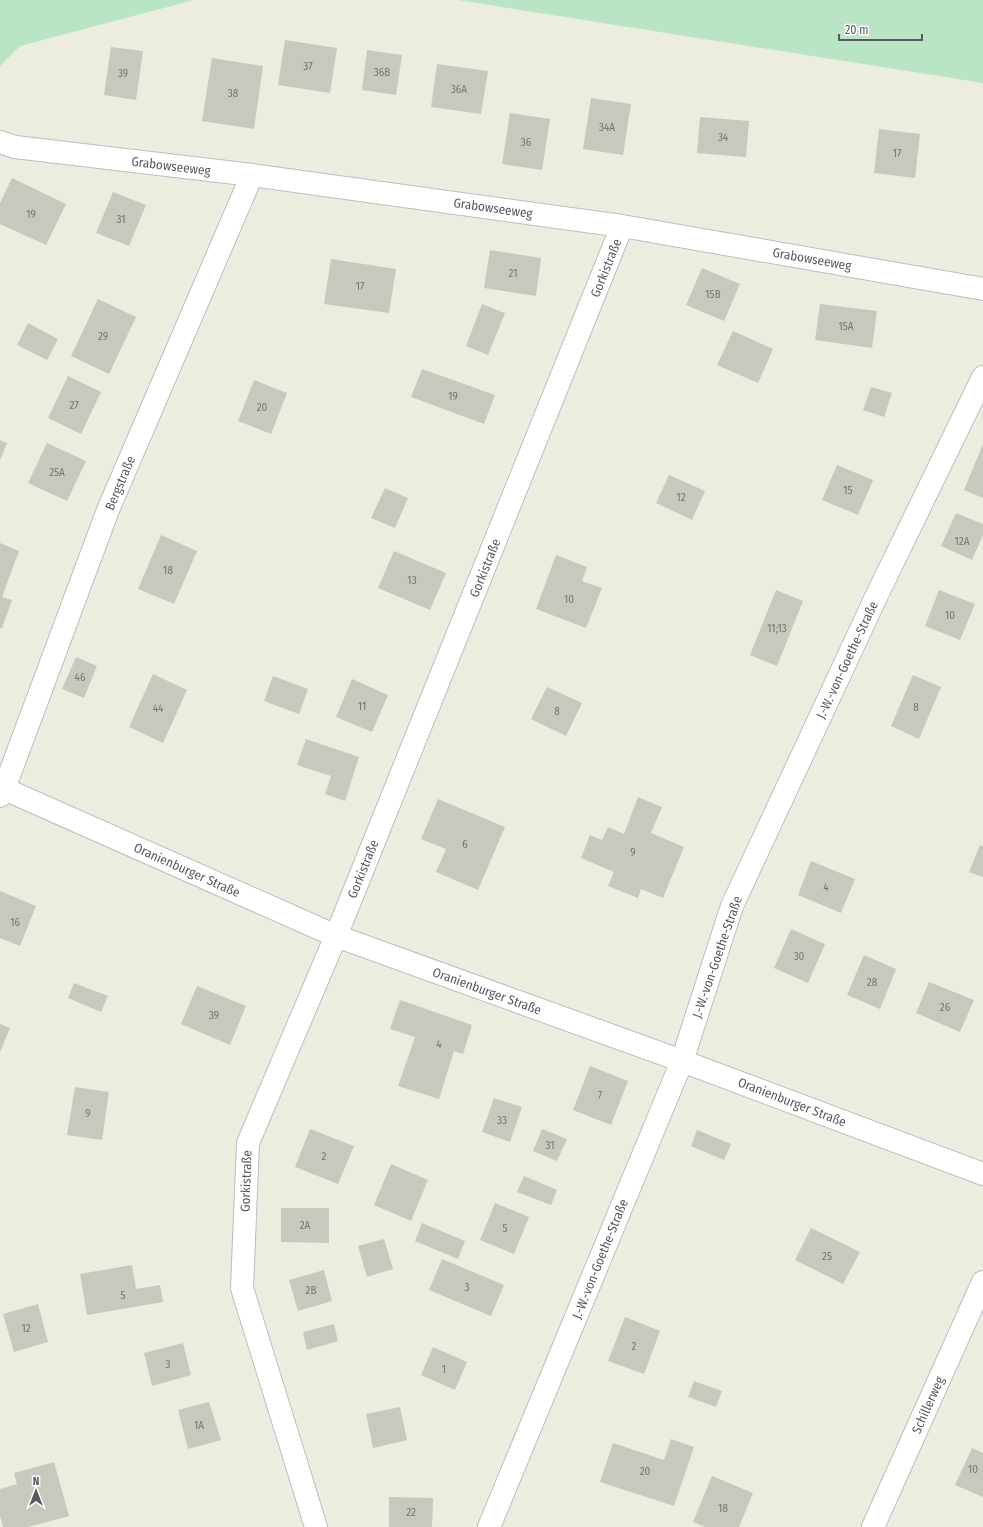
<svg xmlns="http://www.w3.org/2000/svg" width="983" height="1527" viewBox="0 0 983 1527" font-family="'Fira Sans Condensed',sans-serif">
  <style>
    .green { fill: #bae5c5 }
    .building { fill: #c9c8be }
    .lines { fill: none; stroke-linecap: round; stroke-linejoin: round }
    .minor-casing { stroke: #bcbdc4; stroke-width: 24 }
    .minor { stroke: #fff; stroke-width: 22 }
    .labels { text-anchor: middle; dominant-baseline: central; stroke-width: 4; stroke-linejoin: round; paint-order: stroke }
    .number-label { font-size: 11px; fill: #747678 }
    .street-label { font-size: 13px; fill: #585a61; stroke: #fff }
  </style>
  <rect width="100%" height="100%" fill="#ececdf"/>
  <path class="green" d="M 0,0 L 194,0 L 20,46 L 0,66 Z
    M 458,0 L 983,0 L 983,83 Z"/>
  <path class="building" d="M 285,40 L 337,48 L 330,93 L 278,85 Z
    M 111,47 L 143,51 L 136,100 L 104,95 Z
    M 367,50 L 402,55 L 396,95 L 362,90 Z
    M 212,58 L 263,66 L 254,129 L 202,121 Z
    M 437,64 L 488,71 L 481,114 L 431,107 Z
    M 591,98 L 631,104 L 623,155 L 583,149 Z
    M 510,113 L 550,119 L 542,170 L 502,164 Z
    M 700,117 L 749,121 L 746,157 L 697,153 Z
    M 879,129 L 920,134 L 915,178 L 874,173 Z
    M 12,178 L 66,204 L 46,245 L 0,224 L 0,203 Z
    M 113,192 L 146,205 L 129,246 L 96,233 Z
    M 490,250 L 541,258 L 536,296 L 484,288 Z
    M 331,259 L 396,269 L 389,313 L 324,304 Z
    M 702,268 L 740,284 L 724,321 L 686,305 Z
    M 98,299 L 136,317 L 109,374 L 71,356 Z
    M 482,304 L 505,313 L 488,355 L 466,346 Z
    M 820,304 L 877,311 L 872,348 L 815,340 Z
    M 28,323 L 58,339 L 47,360 L 17,345 Z
    M 733,331 L 773,349 L 758,383 L 717,365 Z
    M 422,369 L 495,395 L 484,424 L 411,397 Z
    M 68,376 L 101,392 L 81,434 L 48,418 Z
    M 254,380 L 287,393 L 271,434 L 238,421 Z
    M 871,387 L 892,393 L 884,417 L 863,410 Z
    M 0,440 L 7,443 L 0,460 Z
    M 47,443 L 86,461 L 67,501 L 28,483 Z
    M 983,444 L 983,498 L 964,490 Z
    M 837,465 L 873,480 L 858,515 L 822,500 Z
    M 669,475 L 705,491 L 692,520 L 656,503 Z
    M 385,488 L 408,498 L 395,528 L 371,518 Z
    M 956,513 L 983,524 L 983,535 L 972,560 L 941,546 Z
    M 161,535 L 197,551 L 174,604 L 138,589 Z
    M 0,543 L 19,551 L 2,597 L 12,600 L 2,628 L 0,628 Z
    M 394,551 L 446,573 L 430,610 L 378,588 Z
    M 556,555 L 587,567 L 582,581 L 602,588 L 586,628 L 536,609 Z
    M 776,590 L 803,601 L 777,666 L 750,655 Z
    M 939,590 L 975,604 L 960,640 L 925,626 Z
    M 76,657 L 97,666 L 84,698 L 62,689 Z
    M 153,674 L 187,690 L 163,743 L 129,727 Z
    M 913,675 L 941,687 L 919,739 L 891,726 Z
    M 273,676 L 308,689 L 299,714 L 264,701 Z
    M 352,679 L 388,695 L 372,732 L 336,717 Z
    M 547,687 L 582,703 L 566,736 L 531,719 Z
    M 306,739 L 359,757 L 345,801 L 325,794 L 331,776 L 297,765 Z
    M 638,797 L 662,807 L 651,833 L 684,847 L 663,898 L 641,889 L 638,898 L 608,886 L 614,872 L 581,858 L 590,835 L 602,840 L 608,827 L 624,834 Z
    M 438,799 L 505,827 L 478,890 L 436,872 L 446,849 L 421,839 Z
    M 980,845 L 983,847 L 983,877 L 969,872 Z
    M 811,861 L 855,879 L 841,913 L 798,895 Z
    M 0,891 L 36,906 L 20,946 L 0,938 Z
    M 791,929 L 825,944 L 808,983 L 774,968 Z
    M 864,955 L 896,969 L 880,1009 L 847,995 Z
    M 929,982 L 974,1000 L 960,1032 L 916,1013 Z
    M 74,983 L 108,996 L 101,1012 L 68,998 Z
    M 197,986 L 246,1006 L 230,1045 L 181,1024 Z
    M 400,1000 L 472,1025 L 463,1054 L 454,1051 L 439,1099 L 398,1086 L 415,1037 L 390,1029 Z
    M 0,1024 L 10,1028 L 0,1052 Z
    M 590,1066 L 628,1081 L 611,1125 L 573,1110 Z
    M 75,1087 L 109,1092 L 102,1140 L 67,1135 Z
    M 494,1098 L 522,1107 L 510,1142 L 482,1132 Z
    M 310,1129 L 354,1146 L 338,1184 L 295,1167 Z
    M 542,1129 L 567,1139 L 557,1161 L 533,1151 Z
    M 697,1130 L 731,1144 L 724,1160 L 691,1146 Z
    M 391,1164 L 428,1180 L 411,1221 L 374,1205 Z
    M 524,1176 L 557,1190 L 551,1205 L 517,1192 Z
    M 495,1203 L 529,1217 L 514,1254 L 480,1240 Z
    M 281,1208 L 329,1208 L 329,1243 L 281,1242 Z
    M 422,1223 L 465,1241 L 458,1259 L 415,1241 Z
    M 811,1228 L 860,1252 L 843,1284 L 795,1260 Z
    M 384,1239 L 393,1269 L 367,1277 L 358,1246 Z
    M 442,1259 L 504,1285 L 491,1316 L 429,1290 Z
    M 132,1265 L 136,1289 L 160,1285 L 163,1302 L 87,1315 L 80,1274 Z
    M 324,1270 L 332,1301 L 298,1311 L 289,1280 Z
    M 38,1304 L 48,1342 L 14,1352 L 3,1314 Z
    M 625,1317 L 660,1331 L 644,1374 L 608,1361 Z
    M 334,1324 L 338,1341 L 307,1350 L 303,1332 Z
    M 183,1343 L 191,1375 L 152,1386 L 144,1353 Z
    M 433,1347 L 467,1362 L 455,1390 L 421,1375 Z
    M 694,1381 L 722,1391 L 716,1407 L 688,1397 Z
    M 209,1402 L 221,1440 L 188,1449 L 178,1410 Z
    M 400,1407 L 407,1440 L 373,1448 L 366,1414 Z
    M 671,1439 L 694,1447 L 674,1506 L 600,1482 L 613,1443 L 664,1460 Z
    M 972,1448 L 983,1453 L 983,1497 L 955,1485 Z
    M 54,1462 L 69,1516 L 28,1527 L 3,1527 L 0,1516 L 0,1489 L 17,1484 L 14,1473 Z
    M 712,1476 L 753,1493 L 739,1527 L 705,1527 L 693,1522 Z
    M 389,1497 L 433,1498 L 432,1527 L 389,1527 Z"/>
  <g class="lines">
    <g class="minor-casing">
      <path id="minor" d="M 0,142 L 15,147 L 252,175 L 622,226 L 983,289
        M 0,787 L 336,936 L 682,1061 L 983,1174
        M 0,796 L 4,789 L 108,510 L 252,175
        M 316,1527 L 242,1288 L 248,1143 L 336,936 L 622,226
        M 489,1527 L 682,1061 L 732,906 L 876,597 L 983,377
        M 873,1527 L 983,1282"/>
    </g>
    <use href="#minor" class="minor"/>
  </g>
  <g class="labels">
    <g class="number-label">
      <text x="308" y="66">37</text>
      <text x="382" y="72">36B</text>
      <text x="123" y="73">39</text>
      <text x="459" y="89">36A</text>
      <text x="233" y="93">38</text>
      <text x="607" y="127">34A</text>
      <text x="723" y="137">34</text>
      <text x="526" y="142">36</text>
      <text x="897" y="153">17</text>
      <text x="31" y="214">19</text>
      <text x="121" y="219">31</text>
      <text x="513" y="273">21</text>
      <text x="360" y="286">17</text>
      <text x="713" y="294">15B</text>
      <text x="846" y="326">15A</text>
      <text x="103" y="336">29</text>
      <text x="453" y="396">19</text>
      <text x="74" y="405">27</text>
      <text x="262" y="407">20</text>
      <text x="57" y="472">25A</text>
      <text x="848" y="490">15</text>
      <text x="681" y="497">12</text>
      <text x="962" y="541">12A</text>
      <text x="168" y="570">18</text>
      <text x="412" y="580">13</text>
      <text x="569" y="599">10</text>
      <text x="950" y="615">10</text>
      <text x="777" y="628">11;13</text>
      <text x="80" y="677">46</text>
      <text x="362" y="706">11</text>
      <text x="916" y="707">8</text>
      <text x="158" y="708">44</text>
      <text x="557" y="711">8</text>
      <text x="465" y="844">6</text>
      <text x="633" y="852">9</text>
      <text x="826" y="887">4</text>
      <text x="15" y="922">16</text>
      <text x="799" y="956">30</text>
      <text x="872" y="982">28</text>
      <text x="945" y="1007">26</text>
      <text x="214" y="1015">39</text>
      <text x="439" y="1044">4</text>
      <text x="600" y="1095">7</text>
      <text x="88" y="1113">9</text>
      <text x="502" y="1120">33</text>
      <text x="550" y="1145">31</text>
      <text x="324" y="1156">2</text>
      <text x="305" y="1225">2A</text>
      <text x="505" y="1228">5</text>
      <text x="827" y="1256">25</text>
      <text x="467" y="1287">3</text>
      <text x="311" y="1290">2B</text>
      <text x="123" y="1295">5</text>
      <text x="26" y="1328">12</text>
      <text x="634" y="1346">2</text>
      <text x="168" y="1364">3</text>
      <text x="444" y="1369">1</text>
      <text x="199" y="1425">1A</text>
      <text x="973" y="1469">10</text>
      <text x="645" y="1471">20</text>
      <text x="723" y="1508">18</text>
      <text x="411" y="1512">22</text>
    </g>
    <g class="street-label">
      <text transform="translate(171 166) rotate(7)">Grabowseeweg</text>
      <text transform="translate(493 208) rotate(8)">Grabowseeweg</text>
      <text transform="translate(812 259) rotate(10)">Grabowseeweg</text>
      <text transform="translate(606 268) rotate(-68)">Gorkistraße</text>
      <text transform="translate(120 483) rotate(-67)">Bergstraße</text>
      <text transform="translate(485 568) rotate(-68)">Gorkistraße</text>
      <text transform="translate(847 660) rotate(-65)">J.-W.-von-Goethe-Straße</text>
      <text transform="translate(363 869) rotate(-68)">Gorkistraße</text>
      <text transform="translate(187 870) rotate(24)">Oranienburger Straße</text>
      <text transform="translate(717 957) rotate(-71)">J.-W.-von-Goethe-Straße</text>
      <text transform="translate(487 991) rotate(20)">Oranienburger Straße</text>
      <text transform="translate(792 1102) rotate(21)">Oranienburger Straße</text>
      <text transform="translate(246 1181) rotate(-88)">Gorkistraße</text>
      <text transform="translate(600 1259) rotate(-68)">J.-W.-von-Goethe-Straße</text>
      <text transform="translate(928 1405) rotate(-66)">Schillerweg</text>
    </g>
  </g>
  <g transform="translate(36 1491)" stroke="#ffffff" stroke-width="3" paint-order="stroke">
  <path d="M0-3L7 15L0 10L-7 15Z" fill="#585a61"/>
  <text y="-6" font-size="11" font-weight="bold" text-anchor="middle" fill="#585a61">N</text>
  </g>
  <path d="M839 34v6h83v-6" fill="none" stroke="#585a61" stroke-width="2"/>
  <text x="845" y="34" font-size="12" fill="#585a61" stroke="#ffffff" stroke-width="3" paint-order="stroke">20 m</text>
</svg>
